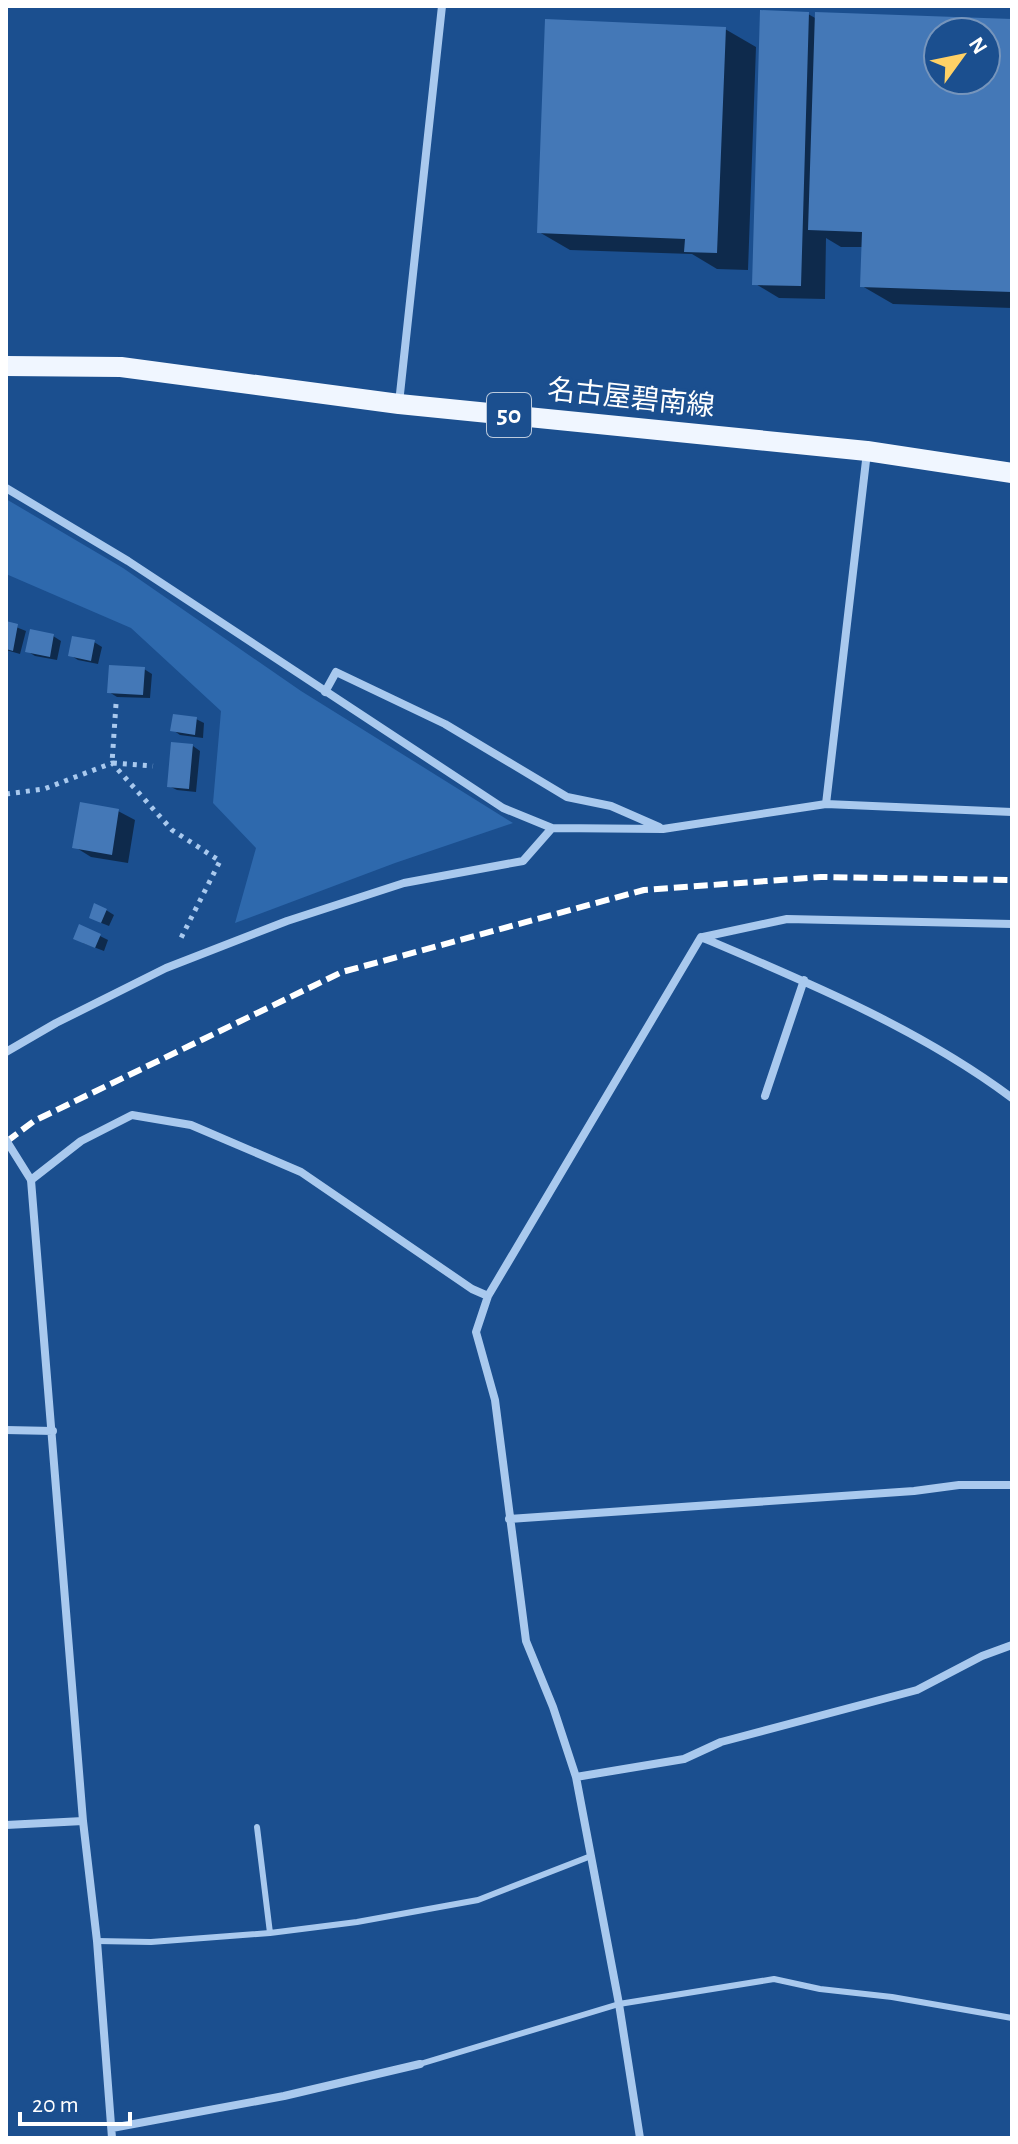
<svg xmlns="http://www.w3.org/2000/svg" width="1018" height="2144" viewBox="0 0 1018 2144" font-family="'Alegreya Sans','Noto Sans JP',sans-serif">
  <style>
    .green { fill: #2e69ad }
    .shadow { fill: #0007; fill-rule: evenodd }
    .building { fill: #4478b7; fill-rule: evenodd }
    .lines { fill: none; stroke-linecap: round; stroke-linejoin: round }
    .path { stroke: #a9c9ee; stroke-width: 5; stroke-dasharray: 4 6; stroke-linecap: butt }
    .service { stroke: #a9c9ee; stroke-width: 6 }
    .minor { stroke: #a9c9ee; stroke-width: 8 }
    .primary { stroke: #f0f6ff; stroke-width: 20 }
    .rail { stroke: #fff; stroke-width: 6; stroke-dasharray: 14 6; stroke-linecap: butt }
    .minor-bridge { stroke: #a9c9ee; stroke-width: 8 }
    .labels { text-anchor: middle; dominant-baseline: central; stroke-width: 7; stroke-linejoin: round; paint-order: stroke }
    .shield { fill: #1b4f8f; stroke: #bbcadd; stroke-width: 2 }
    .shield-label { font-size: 26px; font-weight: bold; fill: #fff }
    .street-label { font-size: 28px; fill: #fff; stroke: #1b4f8f }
  </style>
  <rect width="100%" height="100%" fill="#1b4f8f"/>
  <path class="green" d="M 6,499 L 123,568 L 301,691 L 513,823 L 395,863 L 235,923 L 256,848 L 213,803 L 221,711 L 131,628 L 6,574 Z"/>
  <path class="shadow" d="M 808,14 L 817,19 L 1012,21 L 1012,308 L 893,304 L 862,286 L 863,247 L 841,247 L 826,238 L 825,299 L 779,298 L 754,283 ZM 938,32 L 986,32 L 986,80 L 938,80 Z
    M 725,29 L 756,47 L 748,270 L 717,269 L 692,254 L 570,250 L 539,232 Z
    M 6,623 L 26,631 L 20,654 L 6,650 Z
    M 53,636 L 61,641 L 57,660 L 35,656 L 27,651 Z
    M 94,642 L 102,647 L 98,664 L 78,660 L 70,655 Z
    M 144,669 L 152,674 L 150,698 L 117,697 L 109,692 Z
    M 196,719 L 204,723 L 203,738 L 180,735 L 173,730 Z
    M 193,746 L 200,751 L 196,792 L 177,790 L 169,786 Z
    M 118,811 L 135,820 L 128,863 L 91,857 L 75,847 Z
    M 106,910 L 114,915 L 109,926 L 99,922 Z
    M 100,936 L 108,940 L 104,951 L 83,943 Z"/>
  <path class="building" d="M 760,10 L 809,12 L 801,286 L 752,285 Z
    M 815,12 L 1012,19 L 1012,292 L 860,287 L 862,232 L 808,230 ZM 938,32 L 986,32 L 986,80 L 938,80 Z
    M 545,19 L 726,27 L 717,253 L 684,252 L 685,239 L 537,233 Z
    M 6,621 L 18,624 L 13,651 L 6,649 Z
    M 30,629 L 54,634 L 50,657 L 25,652 Z
    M 72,636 L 95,640 L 91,661 L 68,656 Z
    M 109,665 L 145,667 L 143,695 L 107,693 Z
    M 173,714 L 197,717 L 195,735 L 170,731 Z
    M 171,742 L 193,744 L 189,789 L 167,787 Z
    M 80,802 L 119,809 L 112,855 L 72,848 Z
    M 94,903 L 107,909 L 101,923 L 89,918 Z
    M 79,924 L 101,934 L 95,948 L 73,939 Z"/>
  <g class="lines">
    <path class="path" d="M 116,704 L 112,763 L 153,766
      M 6,794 L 44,789 L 112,763 L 172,830 L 220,861 L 181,938"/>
    <path class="service" d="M 257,1827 L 270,1933
      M 97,1941 L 151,1942 L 270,1933 L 357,1922 L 478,1900 L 591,1856
      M 420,2064 L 619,2004 L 774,1979 L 820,1989 L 892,1997 L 1012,2018"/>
    <path class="minor" d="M 399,403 L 442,6
      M 6,488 L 128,561 L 503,808 L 552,828
      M 325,692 L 336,672 L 445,724 L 567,797 L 611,806 L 659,827
      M 826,804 L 867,452
      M 703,937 L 787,919 L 1012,924
      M 6,1052 L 56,1023 L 166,968 L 287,921 L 404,883 L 523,861 L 552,828 L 663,829 L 826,804 L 1012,812
      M 765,1096 L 804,980
      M 6,1430 L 53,1431
      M 509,1519 L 914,1491 L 959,1485 L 1012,1485
      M 576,1777 L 684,1759 L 721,1742 L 917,1690 L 982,1656 L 1012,1645
      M 6,1825 L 83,1821
      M 112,2128 L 284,2096 L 420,2064
      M 112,2138 L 97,1941 L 83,1821 L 31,1180 L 81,1141 L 132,1115 L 191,1125 L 301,1172 L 472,1289 L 488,1296
      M 640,2138 L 619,2004 L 576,1777 L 553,1707 L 526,1641 L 495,1400 L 476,1332 L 488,1296 L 701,937 C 807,982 920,1029 1012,1098"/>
    <path class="primary" d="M 6,366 L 121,367 L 399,404 L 867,451 L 1012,473"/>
    <path class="rail" d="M 6,1142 L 34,1121 L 342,972 L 644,890 L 821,877 L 1012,880"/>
    <path class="minor-bridge" d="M 6,1140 L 31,1180"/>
  </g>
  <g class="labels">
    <rect class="shield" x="487" y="393" width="44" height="44" rx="6"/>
    <g class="shield-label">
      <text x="509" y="415">50</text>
    </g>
    <g class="street-label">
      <text transform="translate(631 399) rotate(6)">名古屋碧南線</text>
    </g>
  </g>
  <rect width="1018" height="2144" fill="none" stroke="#ffffff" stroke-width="16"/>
  <g transform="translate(962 56) rotate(57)"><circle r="38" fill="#1b4f8f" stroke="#7695bc" stroke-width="2"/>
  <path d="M0-6L14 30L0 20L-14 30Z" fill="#ffd166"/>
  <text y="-12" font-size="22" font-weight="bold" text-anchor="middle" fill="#ffffff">N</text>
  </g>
  <path d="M20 2112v12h110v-12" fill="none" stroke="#ffffff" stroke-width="4"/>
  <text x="32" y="2112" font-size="24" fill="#ffffff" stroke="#1b4f8f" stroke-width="6" paint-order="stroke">20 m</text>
</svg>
